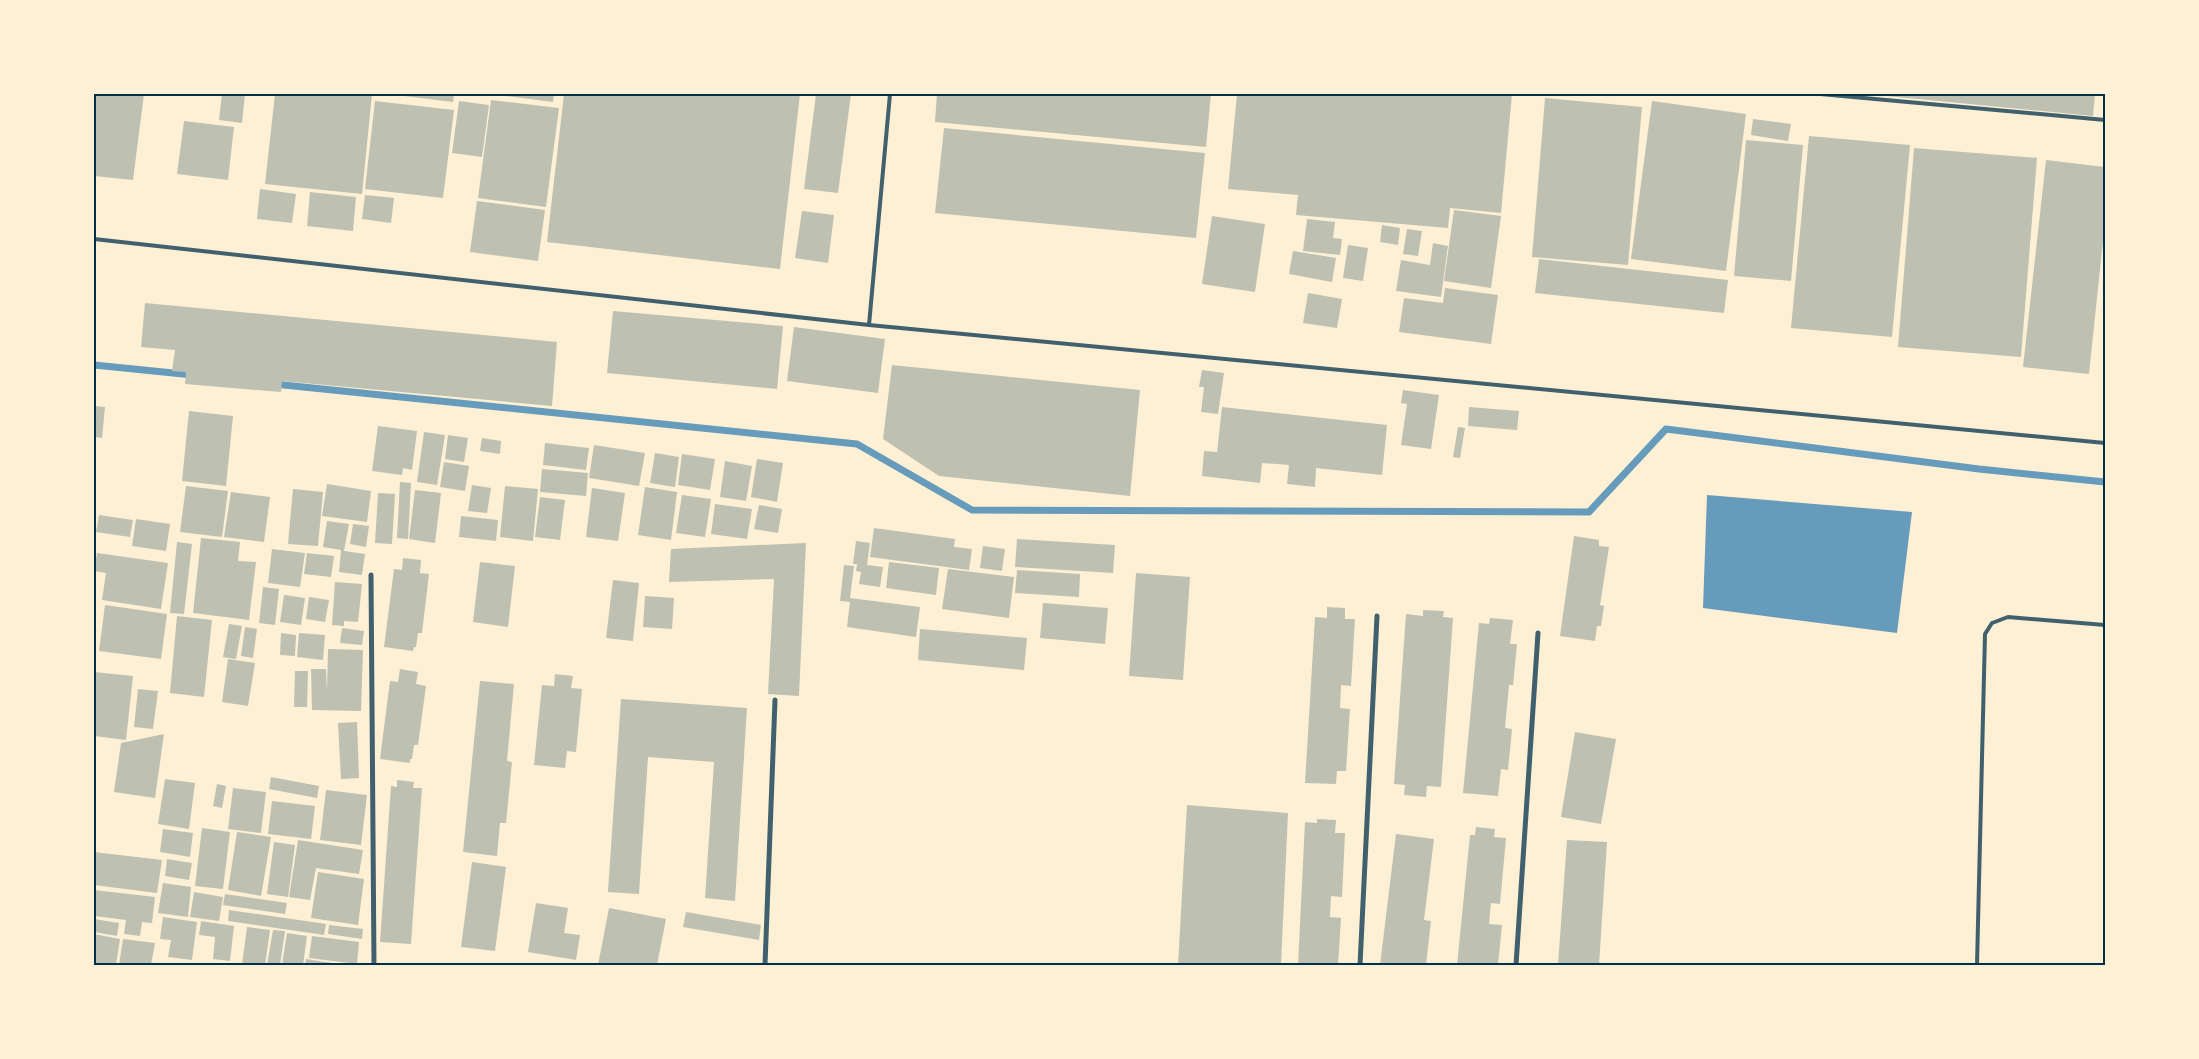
<svg xmlns="http://www.w3.org/2000/svg" width="2199" height="1059" viewBox="0 0 2199 1059" font-family="'Libre Baskerville',serif">
  <style>
    .water { fill: #669bbc }
    .lines { fill: none; stroke-linecap: round; stroke-linejoin: round }
    .stream { stroke: #669bbc; stroke-width: 7 }
    .building { fill: #bec0b2 }
    .service { stroke: #3f606c; stroke-width: 4 }
    .minor { stroke: #3f606c; stroke-width: 5 }
    .neatline { fill: none; stroke: #003049; stroke-width: 2 }
  </style>
  <rect width="100%" height="100%" fill="#fdf0d5"/>
  <path class="water" d="M 1707,495 L 1912,512 L 1897,633 L 1703,608 Z"/>
  <g class="lines">
    <path class="stream" d="M 94,365 L 193,375
      M 274,384 L 857,444 L 972,510 L 1589,512 L 1666,429 L 1979,469 L 2105,482"/>
  </g>
  <path class="building" d="M 94,94 L 144,94 L 133,180 L 94,176 Z
    M 222,94 L 245,94 L 242,123 L 219,120 Z
    M 275,94 L 372,94 L 362,194 L 265,184 Z
    M 388,94 L 454,94 L 453,102 Z
    M 491,94 L 554,94 L 553,102 Z
    M 564,94 L 800,94 L 780,269 L 547,242 Z
    M 816,94 L 851,94 L 838,193 L 804,189 Z
    M 937,94 L 1211,94 L 1206,147 L 935,122 Z
    M 1237,94 L 1512,94 L 1501,213 L 1450,208 L 1448,228 L 1296,215 L 1298,195 L 1228,189 Z
    M 1866,94 L 2095,94 L 2093,116 Z
    M 1545,98 L 1642,107 L 1628,265 L 1532,257 Z
    M 491,100 L 559,108 L 546,207 L 478,198 Z
    M 375,101 L 454,110 L 443,198 L 365,189 Z
    M 459,101 L 489,105 L 482,157 L 452,153 Z
    M 1652,101 L 1746,114 L 1726,271 L 1631,259 Z
    M 1753,119 L 1791,124 L 1788,141 L 1751,135 Z
    M 184,121 L 234,127 L 228,180 L 177,174 Z
    M 944,128 L 1205,153 L 1196,238 L 935,213 Z
    M 1809,136 L 1910,145 L 1892,337 L 1791,328 Z
    M 1746,140 L 1803,145 L 1791,281 L 1734,276 Z
    M 1914,148 L 2037,158 L 2021,357 L 1898,347 Z
    M 2046,160 L 2105,167 L 2105,222 L 2089,374 L 2023,367 Z
    M 260,189 L 296,194 L 292,223 L 257,219 Z
    M 310,192 L 356,197 L 353,231 L 307,226 Z
    M 365,195 L 394,198 L 391,223 L 362,219 Z
    M 477,201 L 545,210 L 538,261 L 470,252 Z
    M 1454,210 L 1501,216 L 1491,288 L 1444,281 Z
    M 802,211 L 834,215 L 828,263 L 795,258 Z
    M 1212,216 L 1265,224 L 1255,292 L 1202,284 Z
    M 1307,219 L 1335,222 L 1333,238 L 1342,239 L 1340,255 L 1303,251 Z
    M 1382,225 L 1400,228 L 1398,245 L 1380,242 Z
    M 1407,229 L 1422,231 L 1418,256 L 1403,254 Z
    M 1433,243 L 1448,246 L 1441,297 L 1396,291 L 1401,260 L 1430,265 Z
    M 1348,245 L 1368,248 L 1363,281 L 1343,278 Z
    M 1293,251 L 1336,258 L 1332,282 L 1289,274 Z
    M 1539,259 L 1728,280 L 1724,313 L 1535,293 Z
    M 1445,288 L 1498,295 L 1491,344 L 1399,332 L 1404,298 L 1443,303 Z
    M 1308,293 L 1342,299 L 1337,328 L 1303,323 Z
    M 145,303 L 557,342 L 552,406 L 282,381 L 281,392 L 185,384 L 186,372 L 172,371 L 175,350 L 141,347 Z
    M 613,311 L 783,326 L 777,389 L 607,373 Z
    M 794,327 L 885,339 L 878,393 L 787,381 Z
    M 892,365 L 1140,390 L 1130,496 L 939,476 L 883,439 Z
    M 1202,370 L 1224,373 L 1218,414 L 1201,412 L 1204,387 L 1199,387 Z
    M 1403,390 L 1439,395 L 1431,449 L 1401,445 L 1407,404 L 1401,403 Z
    M 94,406 L 105,407 L 102,438 L 94,437 Z
    M 1222,407 L 1387,425 L 1382,475 L 1316,468 L 1315,487 L 1287,484 L 1289,465 L 1262,463 L 1260,483 L 1202,476 L 1204,451 L 1217,452 Z
    M 1469,407 L 1519,411 L 1517,430 L 1468,426 Z
    M 189,411 L 233,416 L 226,486 L 182,481 Z
    M 378,426 L 417,431 L 412,470 L 403,468 L 402,475 L 372,471 Z
    M 1458,427 L 1465,428 L 1460,458 L 1453,457 Z
    M 424,432 L 445,435 L 437,485 L 417,482 Z
    M 448,435 L 468,438 L 464,462 L 445,459 Z
    M 482,438 L 501,441 L 500,454 L 480,451 Z
    M 545,443 L 589,448 L 586,470 L 543,465 Z
    M 594,445 L 645,453 L 639,486 L 589,478 Z
    M 655,453 L 679,457 L 675,487 L 650,483 Z
    M 682,454 L 715,459 L 710,490 L 678,485 Z
    M 757,459 L 783,463 L 777,502 L 751,497 Z
    M 725,461 L 752,466 L 746,501 L 720,497 Z
    M 444,462 L 469,466 L 465,491 L 440,487 Z
    M 542,469 L 588,473 L 586,496 L 540,492 Z
    M 400,482 L 411,483 L 408,539 L 397,538 Z
    M 327,484 L 371,491 L 367,522 L 322,516 Z
    M 472,485 L 491,488 L 487,513 L 468,511 Z
    M 186,486 L 228,491 L 222,537 L 180,532 Z
    M 505,486 L 538,489 L 533,541 L 500,537 Z
    M 645,487 L 677,492 L 671,540 L 638,535 Z
    M 592,488 L 625,493 L 618,541 L 586,537 Z
    M 293,489 L 323,492 L 318,546 L 288,544 Z
    M 415,490 L 441,493 L 435,543 L 409,539 Z
    M 231,492 L 270,497 L 264,542 L 224,537 Z
    M 378,493 L 395,494 L 392,544 L 375,543 Z
    M 682,495 L 711,499 L 705,537 L 676,533 Z
    M 540,497 L 565,500 L 560,540 L 535,537 Z
    M 715,504 L 752,509 L 747,539 L 711,534 Z
    M 759,505 L 782,509 L 778,533 L 754,529 Z
    M 99,515 L 133,520 L 130,537 L 96,532 Z
    M 461,516 L 498,520 L 496,541 L 459,537 Z
    M 136,519 L 170,524 L 166,551 L 132,546 Z
    M 327,521 L 349,524 L 344,551 L 365,554 L 362,575 L 339,572 L 341,550 L 323,547 Z
    M 353,524 L 369,526 L 366,547 L 350,544 Z
    M 874,528 L 955,539 L 954,547 L 972,549 L 969,570 L 870,557 Z
    M 1574,536 L 1599,540 L 1599,546 L 1609,547 L 1600,605 L 1604,606 L 1601,626 L 1597,626 L 1595,641 L 1560,636 Z
    M 201,538 L 240,542 L 238,561 L 256,562 L 249,620 L 193,613 Z
    M 1017,539 L 1115,545 L 1113,573 L 1015,567 Z
    M 856,541 L 870,543 L 867,565 L 883,567 L 880,587 L 859,584 L 861,572 L 856,571 L 857,564 L 853,564 Z
    M 177,542 L 192,544 L 184,614 L 170,613 Z
    M 806,543 L 799,696 L 768,694 L 774,579 L 669,582 L 671,549 Z
    M 983,546 L 1005,549 L 1002,571 L 980,568 Z
    M 272,549 L 305,553 L 300,587 L 268,583 Z
    M 97,553 L 168,563 L 161,609 L 102,600 L 106,573 L 94,571 Z
    M 307,553 L 334,556 L 331,577 L 304,574 Z
    M 403,558 L 421,560 L 420,573 L 429,574 L 422,633 L 418,633 L 416,647 L 414,647 L 413,651 L 384,647 L 394,569 L 402,570 Z
    M 480,562 L 515,566 L 508,627 L 473,622 Z
    M 889,562 L 939,568 L 936,595 L 886,588 Z
    M 844,565 L 854,566 L 850,598 L 920,607 L 916,637 L 847,627 L 850,602 L 840,601 Z
    M 948,569 L 1014,577 L 1009,618 L 942,609 Z
    M 1017,570 L 1080,574 L 1079,597 L 1015,593 Z
    M 1136,573 L 1190,577 L 1183,680 L 1129,676 Z
    M 613,580 L 639,583 L 633,641 L 606,638 Z
    M 335,582 L 362,584 L 358,622 L 344,621 L 344,626 L 332,625 Z
    M 263,587 L 279,589 L 275,625 L 259,623 Z
    M 284,595 L 305,598 L 301,625 L 280,622 Z
    M 645,596 L 674,598 L 672,629 L 643,627 Z
    M 309,597 L 329,600 L 325,622 L 306,619 Z
    M 1043,603 L 1108,608 L 1105,644 L 1040,638 Z
    M 105,605 L 167,614 L 161,659 L 99,651 Z
    M 1327,607 L 1345,608 L 1345,619 L 1355,619 L 1351,686 L 1341,685 L 1340,708 L 1350,709 L 1346,771 L 1337,771 L 1336,784 L 1305,783 L 1315,617 L 1327,618 Z
    M 1423,610 L 1444,611 L 1443,617 L 1453,618 L 1441,787 L 1427,786 L 1426,797 L 1404,795 L 1405,785 L 1394,784 L 1406,614 L 1423,616 Z
    M 177,616 L 212,620 L 204,697 L 170,693 Z
    M 1490,618 L 1513,620 L 1510,644 L 1517,644 L 1513,685 L 1509,685 L 1505,728 L 1512,729 L 1508,770 L 1501,769 L 1498,796 L 1463,793 L 1479,623 L 1489,624 Z
    M 229,624 L 242,626 L 236,659 L 223,657 Z
    M 245,627 L 257,629 L 253,658 L 241,656 Z
    M 342,628 L 364,631 L 362,645 L 340,643 Z
    M 920,629 L 1027,638 L 1024,670 L 918,660 Z
    M 281,633 L 296,635 L 295,656 L 280,655 Z
    M 299,633 L 325,635 L 323,660 L 297,657 Z
    M 328,649 L 363,650 L 361,711 L 312,710 L 311,669 L 326,669 L 327,692 Z
    M 228,659 L 255,663 L 248,706 L 222,702 Z
    M 400,669 L 418,672 L 416,684 L 426,686 L 418,745 L 414,745 L 412,759 L 410,759 L 410,763 L 380,759 L 390,681 L 398,682 Z
    M 295,671 L 308,671 L 307,707 L 294,707 Z
    M 94,672 L 133,676 L 126,740 L 94,736 Z
    M 555,674 L 573,676 L 571,688 L 582,689 L 576,752 L 567,751 L 565,768 L 534,765 L 542,685 L 554,686 Z
    M 480,681 L 514,684 L 507,761 L 512,762 L 506,823 L 500,823 L 497,856 L 463,852 Z
    M 138,689 L 158,691 L 153,729 L 134,727 Z
    M 621,699 L 747,708 L 735,901 L 705,898 L 714,762 L 648,757 L 639,894 L 608,892 Z
    M 357,722 L 359,778 L 341,779 L 338,723 Z
    M 1575,732 L 1616,739 L 1601,824 L 1561,817 Z
    M 164,734 L 155,798 L 114,792 L 121,743 Z
    M 271,777 L 319,786 L 317,798 L 269,789 Z
    M 165,779 L 195,783 L 189,829 L 158,824 Z
    M 397,780 L 414,782 L 413,788 L 422,788 L 411,944 L 380,942 L 391,786 L 397,787 Z
    M 217,784 L 226,786 L 222,808 L 213,806 Z
    M 233,788 L 266,792 L 261,833 L 228,829 Z
    M 326,790 L 367,795 L 361,845 L 320,840 Z
    M 272,801 L 315,806 L 311,839 L 268,834 Z
    M 1187,805 L 1288,813 L 1281,965 L 1178,965 Z
    M 1317,819 L 1336,820 L 1335,833 L 1345,833 L 1342,897 L 1331,896 L 1330,917 L 1341,918 L 1338,965 L 1298,965 L 1305,822 L 1317,823 Z
    M 1476,827 L 1495,829 L 1494,837 L 1506,838 L 1500,904 L 1491,903 L 1489,924 L 1502,925 L 1498,965 L 1457,965 L 1470,835 L 1475,835 Z
    M 202,828 L 230,832 L 223,889 L 195,886 Z
    M 163,829 L 193,833 L 190,857 L 160,852 Z
    M 237,832 L 271,837 L 261,896 L 228,890 Z
    M 1396,834 L 1434,839 L 1424,920 L 1431,921 L 1426,965 L 1380,965 Z
    M 298,840 L 363,850 L 359,874 L 316,868 L 310,900 L 289,897 Z
    M 1567,840 L 1607,842 L 1599,965 L 1558,965 Z
    M 274,842 L 295,845 L 288,897 L 267,894 Z
    M 94,852 L 162,860 L 157,893 L 94,885 Z
    M 167,859 L 192,863 L 189,880 L 165,876 Z
    M 472,862 L 506,867 L 495,951 L 461,947 Z
    M 318,872 L 364,879 L 358,925 L 311,918 Z
    M 163,883 L 191,887 L 188,917 L 158,913 Z
    M 94,890 L 155,897 L 152,923 L 142,922 L 140,936 L 124,934 L 126,920 L 94,916 Z
    M 194,892 L 223,897 L 219,921 L 190,917 Z
    M 225,894 L 287,903 L 285,914 L 223,905 Z
    M 536,903 L 568,908 L 564,933 L 580,935 L 576,960 L 528,952 Z
    M 609,908 L 666,919 L 657,965 L 598,965 Z
    M 229,910 L 326,924 L 324,935 L 228,921 Z
    M 686,912 L 761,925 L 759,940 L 683,927 Z
    M 163,917 L 197,922 L 192,960 L 168,957 L 171,940 L 160,939 Z
    M 94,919 L 119,923 L 117,936 L 94,932 Z
    M 201,921 L 234,926 L 230,961 L 213,959 L 215,937 L 199,935 Z
    M 329,925 L 363,929 L 362,939 L 328,934 Z
    M 247,927 L 270,930 L 265,965 L 242,965 Z
    M 273,930 L 285,931 L 280,965 L 267,965 Z
    M 287,933 L 307,936 L 303,965 L 282,965 Z
    M 94,934 L 120,939 L 116,965 L 94,965 Z
    M 312,936 L 359,942 L 357,964 L 309,958 Z
    M 123,939 L 155,943 L 151,965 L 119,965 Z
    M 306,959 L 339,964 L 339,965 L 305,965 Z"/>
  <g class="lines">
    <path class="service" d="M 1820,94 L 2105,120
      M 94,239 L 869,325 L 2105,443
      M 869,325 L 890,94
      M 1977,965 L 1985,634 L 1992,623 L 2008,617 L 2105,625"/>
    <path class="minor" d="M 371,575 L 374,965
      M 765,965 L 775,700
      M 1360,965 L 1377,616
      M 1516,965 L 1538,633"/>
  </g>
  <rect width="2199" height="1059" fill="none" stroke="#fdf0d5" stroke-width="190"/>
  <rect x="95" y="95" width="2009" height="869" class="neatline"/>
</svg>
